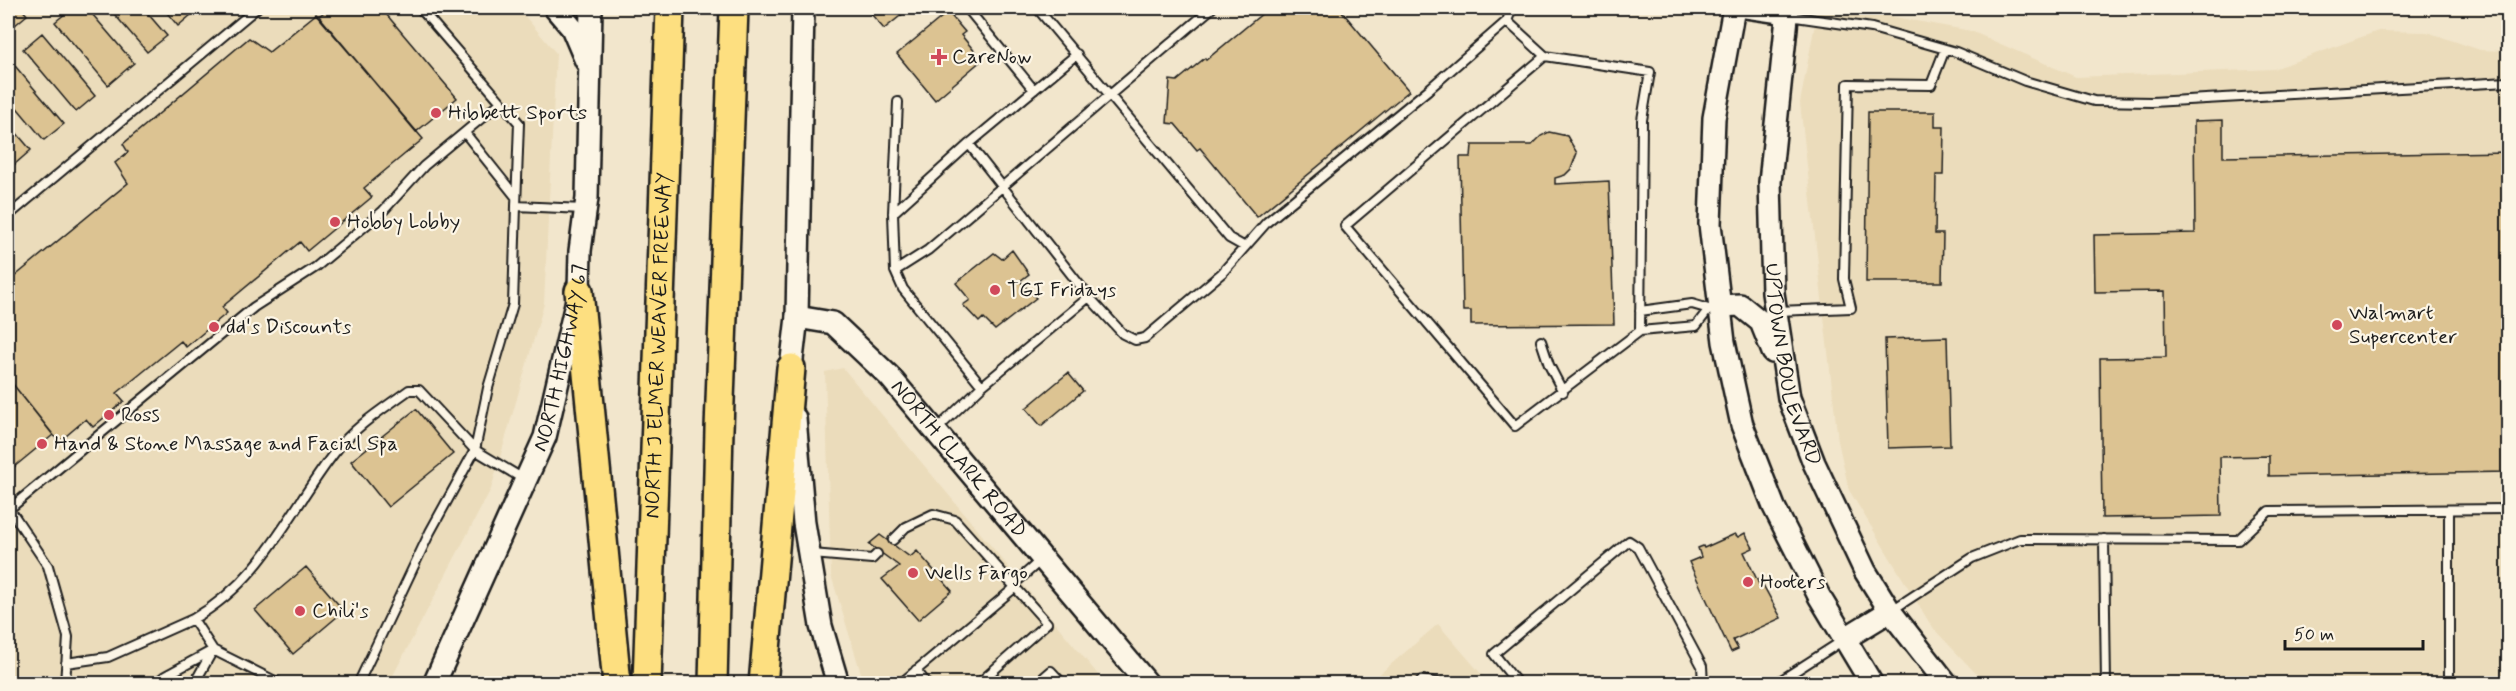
<svg xmlns="http://www.w3.org/2000/svg" width="2516" height="691" viewBox="0 0 2516 691" font-family="Mynerve,sans-serif">
  <style>
    .built { fill: #ebdcbb }
    .building { fill: #dcc392; stroke: #1c1c1c; stroke-width: 1.5 }
    .lines { fill: none; stroke-linecap: round; stroke-linejoin: round }
    .lane-casing { stroke: #1c1c1c; stroke-width: 12 }
    .street-casing { stroke: #1c1c1c; stroke-width: 20 }
    .secondary-casing { stroke: #1c1c1c; stroke-width: 26 }
    .highway-casing { stroke: #1c1c1c; stroke-width: 32 }
    .lane { stroke: #fcf5e5; stroke-width: 8 }
    .street { stroke: #fcf5e5; stroke-width: 15 }
    .secondary { stroke: #fcf5e5; stroke-width: 21 }
    .highway { stroke: #fddf80; stroke-width: 27 }
    .poi-dot { fill: #d1495b; stroke: #fcf5e5; stroke-width: 2 }
    .labels { text-anchor: middle; dominant-baseline: central; stroke-width: 4.5; stroke-linejoin: round; paint-order: stroke }
    .poi-label { font-size: 21px; fill: #1c1c1c; stroke: #fcf5e5; text-anchor: start }
    .street-label { font-size: 21px; fill: #1c1c1c; stroke: #fcf5e5 }
  </style>
  <rect width="100%" height="100%" fill="#f2e6cc"/>
  <filter id="ink" filterUnits="userSpaceOnUse"><feTurbulence type="fractalNoise" baseFrequency=".0167" numOctaves="2"/><feDisplacementMap in="SourceGraphic" scale="12" xChannelSelector="R" yChannelSelector="G"/><feConvolveMatrix kernelMatrix="1 2 1 2 8 2 1 2 1" color-interpolation-filters="sRGB"/></filter>
  <g filter="url(#ink)">
    <path class="built" d="M 8,8 L 518,8 L 556,53 L 544,304 L 491,489 L 389,683 L 8,683 Z
      M 1818,8 L 1845,8 L 1971,31 L 2076,77 L 2274,69 L 2378,31 L 2427,32 L 2480,50 L 2508,51 L 2508,683 L 1985,683 L 1932,627 L 1849,490 L 1838,441 L 1800,103 Z
      M 843,368 L 1105,683 L 864,683 L 831,575 L 825,372 Z
      M 1438,624 L 1489,683 L 1368,684 Z"/>
    <path class="building" d="M 8,8 L 21,8 L 27,15 L 8,31 Z
      M 72,8 L 87,8 L 134,63 L 108,85 L 55,22 Z
      M 109,8 L 143,8 L 167,36 L 147,52 Z
      M 163,8 L 197,8 L 198,9 L 178,26 Z
      M 329,8 L 381,8 L 457,98 L 416,132 L 319,16 Z
      M 866,8 L 910,8 L 884,29 Z
      M 1269,8 L 1339,8 L 1409,91 L 1257,217 L 1200,148 L 1197,150 L 1175,124 L 1167,123 L 1170,80 L 1177,81 L 1205,58 L 1206,60 Z
      M 948,12 L 965,32 L 961,35 L 982,60 L 935,100 L 897,54 Z
      M 316,14 L 423,139 L 364,188 L 372,197 L 307,251 L 300,242 L 222,307 L 227,313 L 186,347 L 181,341 L 117,393 L 124,401 L 93,427 L 86,419 L 59,442 L 8,378 L 8,282 L 128,183 L 115,163 L 128,152 L 123,144 L 249,38 L 269,52 Z
      M 42,33 L 95,96 L 76,112 L 23,49 Z
      M 10,60 L 64,124 L 44,140 L 8,97 L 8,62 Z
      M 1868,112 L 1935,112 L 1935,127 L 1944,127 L 1943,175 L 1936,175 L 1935,234 L 1943,234 L 1942,282 L 1866,282 Z
      M 2223,120 L 2223,157 L 2508,152 L 2508,472 L 2269,476 L 2269,456 L 2220,457 L 2221,516 L 2102,518 L 2100,358 L 2166,357 L 2165,291 L 2095,292 L 2094,235 L 2195,233 L 2194,121 Z
      M 8,123 L 31,150 L 8,170 Z
      M 1549,132 L 1567,136 L 1577,153 L 1571,169 L 1565,175 L 1555,178 L 1555,184 L 1609,181 L 1614,324 L 1471,325 L 1471,311 L 1463,311 L 1460,157 L 1471,157 L 1472,145 L 1532,145 L 1541,136 Z
      M 1012,250 L 1029,274 L 1020,281 L 1036,298 L 995,330 L 983,318 L 979,322 L 963,305 L 970,300 L 956,283 L 994,253 L 1002,259 Z
      M 1947,337 L 1950,446 L 1888,448 L 1885,339 Z
      M 1068,373 L 1083,391 L 1041,426 L 1026,408 Z
      M 8,378 L 53,435 L 8,472 Z
      M 416,409 L 453,454 L 388,507 L 351,461 Z
      M 1745,533 L 1753,548 L 1744,552 L 1760,586 L 1763,585 L 1781,618 L 1733,640 L 1738,649 L 1731,652 L 1689,562 L 1701,557 L 1698,548 L 1703,546 L 1704,548 L 1735,534 L 1738,537 Z
      M 880,535 L 910,557 L 917,551 L 952,591 L 918,620 L 882,579 L 899,566 L 869,544 Z
      M 306,567 L 344,611 L 293,654 L 255,610 Z"/>
    <g class="lines">
      <g class="lane-casing">
        <path id="lane" d="M 420,8 L 519,123 L 516,206 L 584,209
          M 967,8 L 1034,90
          M 1037,8 L 1229,238 L 1245,247
          M 1789,16 L 1872,28 L 1956,52 L 2025,81 L 2094,101 L 2152,102 L 2508,82
          M 1507,21 L 1545,56 L 1650,72 L 1642,120 L 1640,331
          M 1545,56 L 1345,226 L 1515,426 L 1640,331 L 1696,326 L 1709,309 L 1692,304 L 1640,311
          M 898,102 L 893,213 L 895,271 L 903,289 L 982,386
          M 465,133 L 516,197
          M 969,144 L 1089,297 L 1123,334 L 1135,340 L 1145,338 L 1222,273 L 1267,222 L 1429,89 L 1507,21 L 1512,8
          M 516,206 L 513,304 L 488,388 L 475,450 L 525,480
          M 893,213 L 969,144 L 1077,54
          M 8,216 L 257,8
          M 895,271 L 928,250 L 1212,8
          M 1778,311 L 1851,308 L 1844,279 L 1848,84 L 1931,85 L 1945,49
          M 1541,341 L 1549,365 L 1563,392
          M 937,429 L 982,386 L 1089,297
          M 9,508 L 48,566 L 68,637 L 65,684
          M 8,510 L 254,307 L 316,267 L 383,211 L 424,166 L 501,102
          M 2104,539 L 2106,684
          M 893,540 L 906,527 L 933,514 L 955,520 L 1047,623 L 978,684
          M 812,554 L 872,559 L 877,554
          M 1892,610 L 1972,558 L 2020,539 L 2238,540 L 2269,511 L 2508,509
          M 193,619 C 264,578 288,513 335,452 C 355,426 383,409 409,390 L 419,390 L 475,450 L 430,532 L 358,684
          M 66,663 L 108,657 L 193,619 L 213,650 L 165,676 L 155,684
          M 916,670 L 927,684
          M 194,684 L 213,650 L 281,684
          M 900,684 L 1012,590 L 1014,584 L 1042,559
          M 1036,684 L 1051,671 L 1063,684
          M 1418,684 L 1422,680 L 1445,684
          M 1518,684 L 1494,654 L 1629,541 L 1638,547 L 1702,666 L 1703,684
          M 1775,684 L 1842,641
          M 2449,684 L 2449,510"/>
      </g>
      <g class="street-casing">
        <path id="street" d="M 1732,8 L 1787,16"/>
      </g>
      <g class="secondary-casing">
        <g id="secondary">
          <path d="M 555,8 L 572,28 L 586,61"/>
          <path d="M 1734,8 L 1714,118 L 1710,224 L 1724,342 L 1742,425 L 1774,507 L 1819,596 L 1872,684"/>
          <path id="s1" d="M 1788,8 L 1770,182 L 1773,293 L 1789,398 L 1814,463 L 1865,571 L 1890,611 L 1947,684"/>
          <path d="M 1720,306 L 1740,305 L 1761,322 L 1773,352"/>
          <path id="s2" d="M 797,317 L 833,323 L 889,376 L 1148,684"/>
          <path d="M 792,381 L 791,368 L 797,317 L 803,8"/>
          <path d="M 795,418 L 804,523 L 821,626 L 838,684"/>
          <path d="M 1844,639 L 1890,611"/>
          <path id="s3" d="M 434,684 L 545,437 L 579,291 L 580,251 L 587,198 L 591,8"/>
        </g>
      </g>
      <g class="highway-casing">
        <g id="highway">
          <path d="M 579,291 L 617,684"/>
          <path id="s4" d="M 647,684 L 670,8"/>
          <path d="M 713,684 L 719,429 L 734,8"/>
          <path d="M 763,684 L 791,368"/>
        </g>
      </g>
      <use href="#lane" class="lane"/>
      <use href="#street" class="street"/>
      <use href="#secondary" class="secondary"/>
      <use href="#highway" class="highway"/>
    </g>
  </g>
  <g class="poi-dot">
    <path d="M936 48h6v6h6v6h-6v6h-6v-6h-6v-6h6z"/>
    <circle cx="436" cy="113" r="6"/>
    <circle cx="335" cy="222" r="6"/>
    <circle cx="995" cy="290" r="6"/>
    <circle cx="2337" cy="325" r="6"/>
    <circle cx="214" cy="327" r="6"/>
    <circle cx="109" cy="415" r="6"/>
    <circle cx="42" cy="444" r="6"/>
    <circle cx="913" cy="573" r="6"/>
    <circle cx="1748" cy="582" r="6"/>
    <circle cx="300" cy="611" r="6"/>
  </g>
  <g class="labels">
    <g class="poi-label">
      <text x="952" y="57">CareNow</text>
      <text x="448" y="113">Hibbett Sports</text>
      <text x="347" y="222">Hobby Lobby</text>
      <text x="1007" y="290">TGI Fridays</text>
      <text x="2349" y="313">Walmart<tspan x="2349" dy="24">Supercenter</tspan></text>
      <text x="226" y="327">dd's Discounts</text>
      <text x="121" y="415">Ross</text>
      <text x="54" y="444">Hand &amp; Stone Massage and Facial Spa</text>
      <text x="925" y="573">Wells Fargo</text>
      <text x="1760" y="582">Hooters</text>
      <text x="312" y="611">Chili's</text>
    </g>
    <g class="street-label">
      <text stroke="none"><textPath href="#s4" startOffset="339">NORTH J ELMER WEAVER FREEWAY</textPath></text>
      <text stroke="none"><textPath href="#s3" startOffset="352">NORTH HIGHWAY 67</textPath></text>
      <text stroke="none"><textPath href="#s1" startOffset="360">UPTOWN BOULEVARD</textPath></text>
      <text stroke="none"><textPath href="#s2" startOffset="222">NORTH CLARK ROAD</textPath></text>
    </g>
  </g>
  <rect width="2516" height="691" fill="none" stroke="#fcf5e5" stroke-width="30"/>
  <rect x="15" y="15" width="2486" height="661" fill="none" stroke="#1c1c1c" stroke-width="2" filter="url(#ink)"/>
  <path d="M2285 640v9h138v-9" fill="none" stroke="#1c1c1c" stroke-width="3"/>
  <text x="2294" y="640" font-size="18" fill="#1c1c1c" stroke="#fcf5e5" stroke-width="4.5" paint-order="stroke">50 m</text>
</svg>
